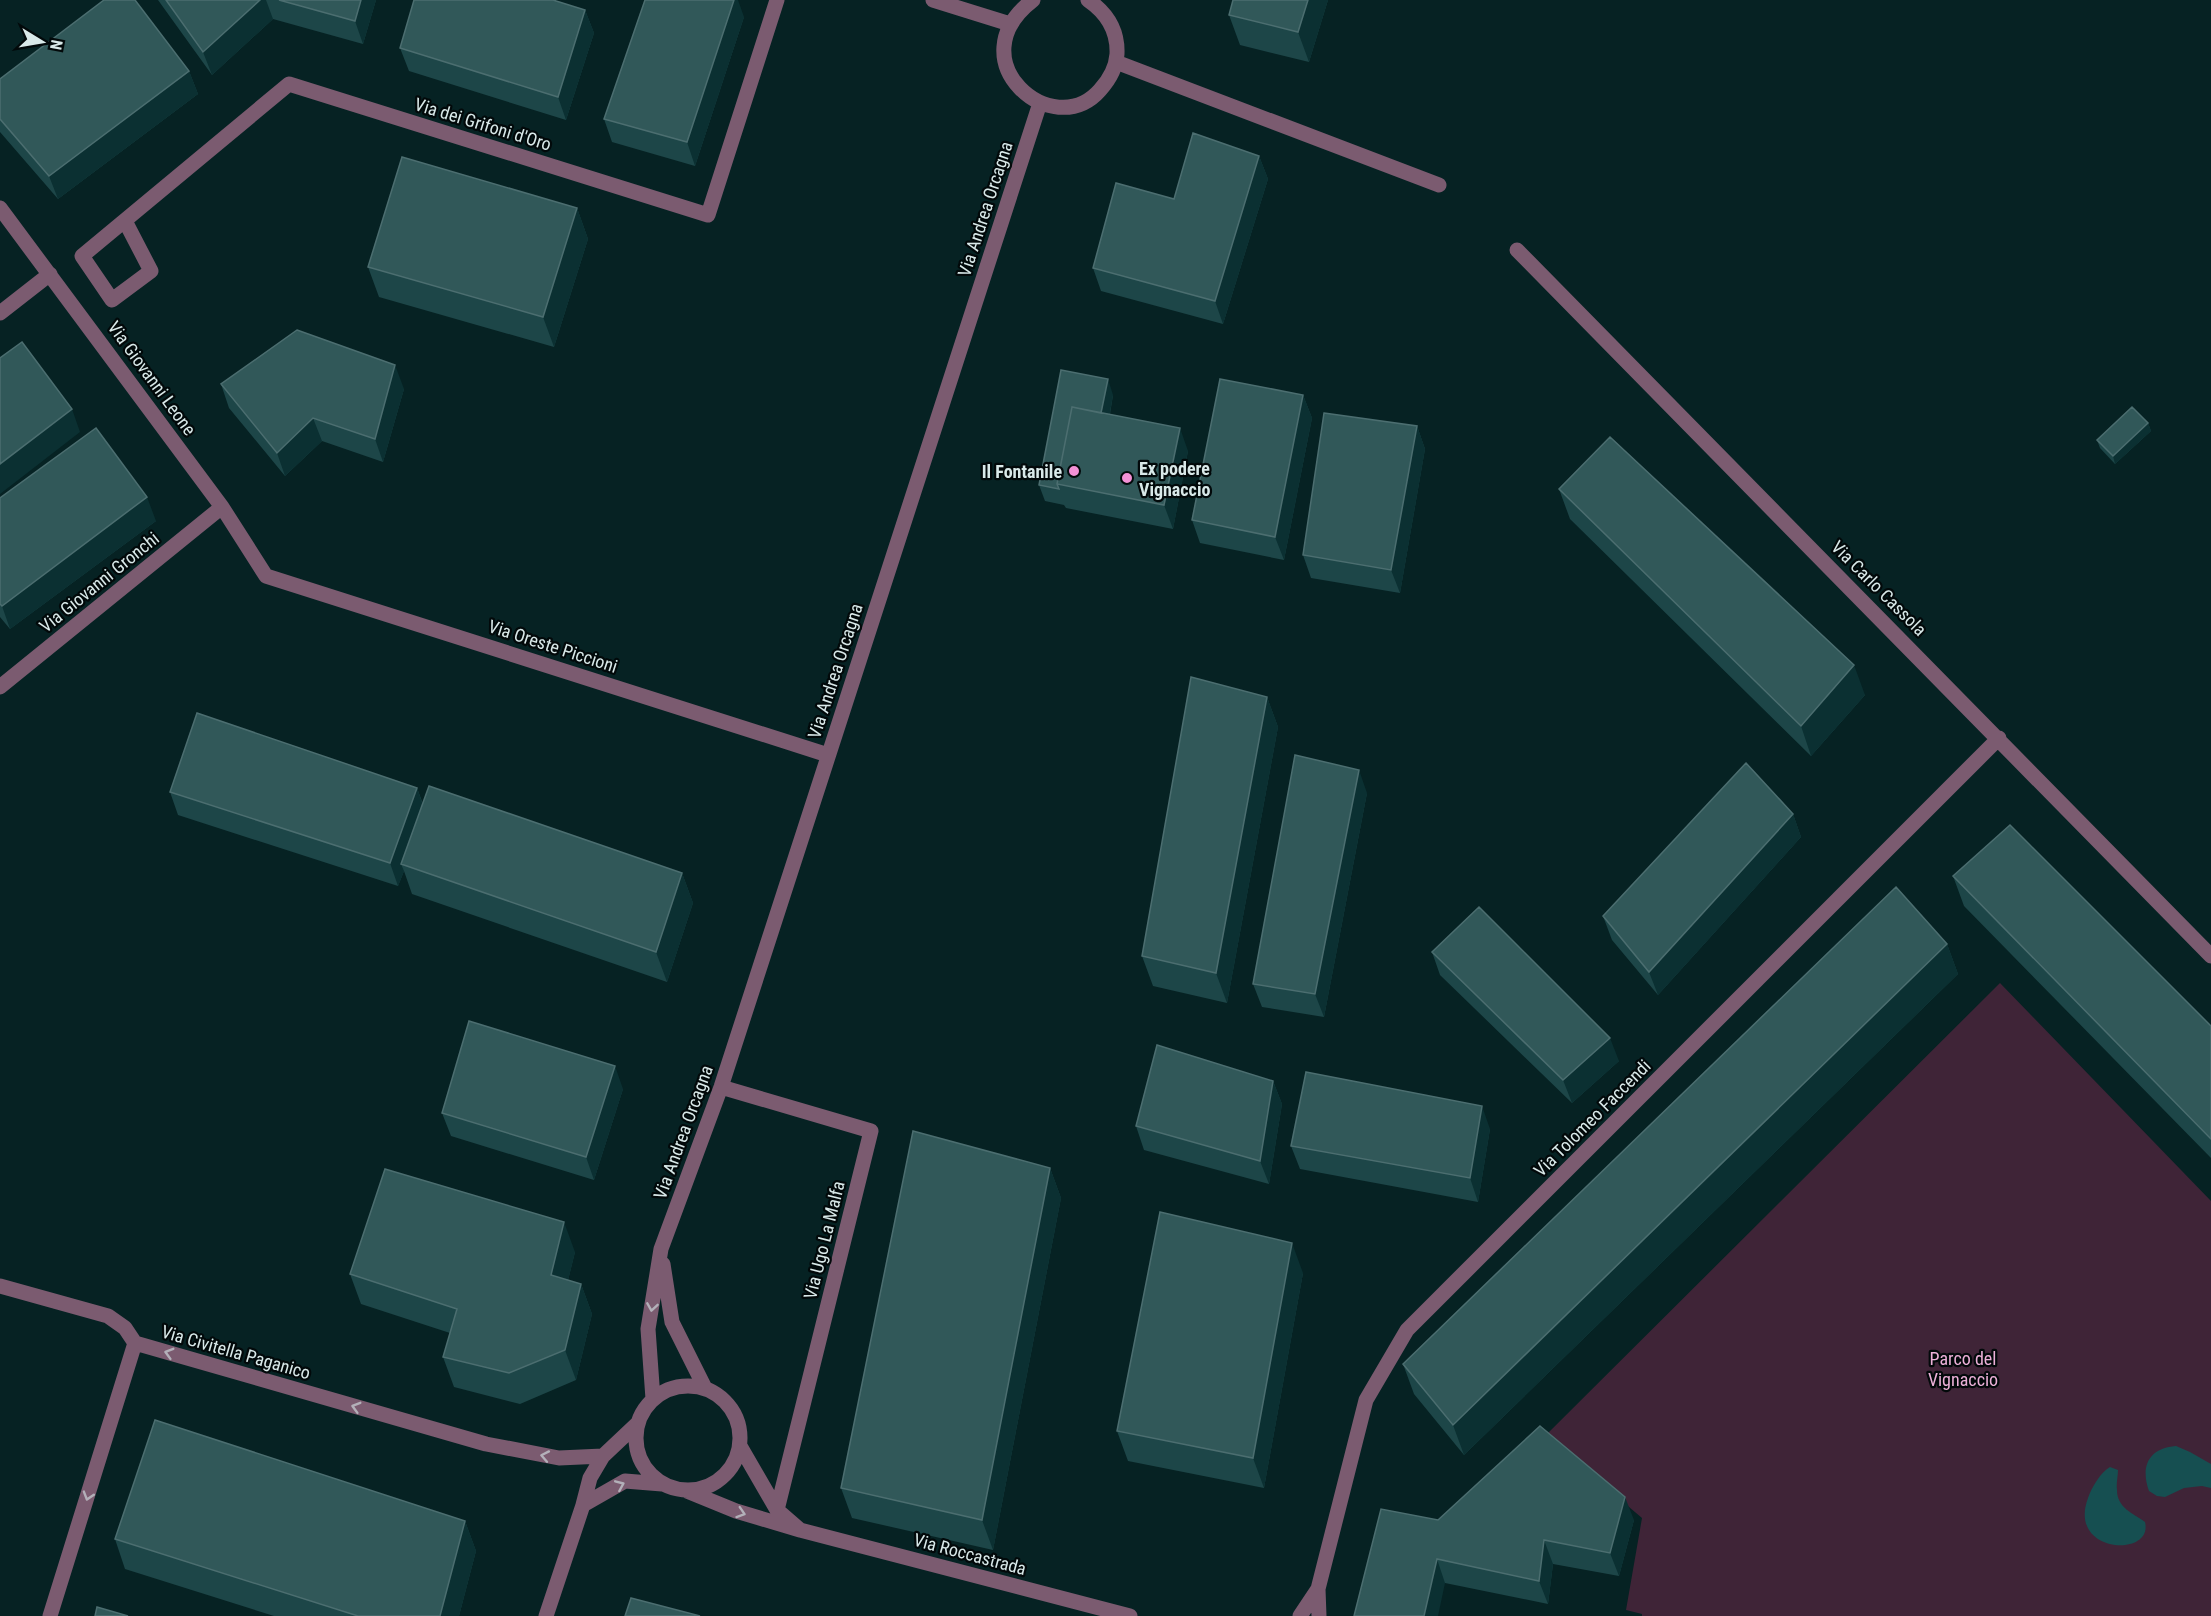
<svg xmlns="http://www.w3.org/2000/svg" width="2211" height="1616" viewBox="0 0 2211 1616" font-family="'Roboto Condensed',sans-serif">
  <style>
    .green { fill: #3f2437 }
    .water { fill: #164f51 }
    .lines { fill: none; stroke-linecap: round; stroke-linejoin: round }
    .minor { stroke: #7b5b70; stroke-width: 15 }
    .wall { fill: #1d4648 }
    .shaded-wall { fill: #0b3032 }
    .building { fill: #315859; stroke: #4c6e70; stroke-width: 1.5 }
    .oneway { stroke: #b3b0b9 }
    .poi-dot { fill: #f391d6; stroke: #02090a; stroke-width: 2 }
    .labels { text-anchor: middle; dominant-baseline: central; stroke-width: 4.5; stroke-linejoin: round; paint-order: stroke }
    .street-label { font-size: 18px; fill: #d9e9e9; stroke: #02090a }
    .poi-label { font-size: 18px; font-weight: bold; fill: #d9e9e9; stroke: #02090a; text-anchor: start }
    .park-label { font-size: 18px; fill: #ecb0d8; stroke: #02090a }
  </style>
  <rect width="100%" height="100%" fill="#062223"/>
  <path class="green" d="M 2000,983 L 2211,1201 L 2211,1616 L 1642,1616 L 1642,1614 L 1626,1610 L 1642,1518 L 1545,1436 Z"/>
  <path class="water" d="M 2176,1446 L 2190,1452 L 2211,1464 L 2211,1488 L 2202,1486 L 2184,1488 L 2165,1497 L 2157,1496 L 2149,1491 C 2140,1466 2149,1448 2176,1446 Z
    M 2110,1467 L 2118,1470 C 2118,1477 2116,1483 2117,1490 C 2117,1508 2133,1513 2145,1522 C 2154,1558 2067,1554 2088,1498 C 2092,1487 2100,1473 2110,1467 Z"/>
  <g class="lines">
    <path class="minor" d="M 933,0 L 1010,24
      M 1033,0 C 955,60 1053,144 1100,90 C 1110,79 1116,68 1117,54 C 1118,30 1107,13 1088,0
      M 1116,62 L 1439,185
      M 0,208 L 222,507 L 266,576 L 828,755
      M 125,221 L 151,271 L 112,300 L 82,256 L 289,84 L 708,215 L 777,0
      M 1517,250 L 2211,956
      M 0,313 L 50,274
      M 0,687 L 222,507
      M 721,1087 L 871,1131 L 777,1510
      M 663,1264 L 672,1322 L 705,1388
      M 0,1286 L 108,1316 L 125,1328 L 135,1343
      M636 1438a52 52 0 1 1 104 0a52 52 0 1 1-104 0Z
      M 653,1399 L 648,1329 L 661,1249 L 721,1087 L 1040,103
      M 638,1423 L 603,1456 L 590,1478 L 583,1505 L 625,1481 L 662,1484
      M 687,1491 L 736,1511 L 800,1530 L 777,1510 L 740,1446
      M 800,1530 L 1130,1616
      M 1318,1589 L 1366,1400 L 1407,1330 L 1999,738
      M 50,1616 L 135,1343 L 486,1444 L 559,1458 L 603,1456
      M 546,1616 L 583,1505
      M 1300,1616 L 1318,1589 L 1319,1616"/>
  </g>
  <path class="wall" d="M 158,0 L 376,0 L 363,44 L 273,19 L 212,75 Z
    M 1328,0 L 1309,62 L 1240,45 L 1229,15 Z
    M 585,10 L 594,33 L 566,120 L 409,71 L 400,48 Z
    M 744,17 L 695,166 L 612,142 L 604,119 Z
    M 189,71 L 198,94 L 58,199 L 0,132 L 0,79 Z
    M 1259,156 L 1268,179 L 1223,324 L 1101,291 L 1093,268 L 1174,199 Z
    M 577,208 L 588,239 L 554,347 L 379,297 L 368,267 Z
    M 221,384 L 404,389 L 383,462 L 322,441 L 285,476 L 229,408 Z
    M 1113,395 L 1110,414 L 1188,451 L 1173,529 L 1066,508 L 1064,505 L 1045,501 L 1039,485 Z
    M 1303,395 L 1312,418 L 1284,560 L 1200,543 L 1192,520 Z
    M 2148,423 L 2151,431 L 2115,464 L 2100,448 L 2097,440 Z
    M 1417,426 L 1425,449 L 1400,593 L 1311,578 L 1303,555 Z
    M 1559,489 L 1865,695 L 1811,756 L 1570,519 Z
    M 0,498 L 156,521 L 10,629 L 0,617 Z
    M 1267,697 L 1278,727 L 1227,1003 L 1153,986 L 1142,956 Z
    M 417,788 L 423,804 L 682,873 L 693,903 L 667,982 L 412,894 L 404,871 L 398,886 L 178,815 L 170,792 Z
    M 1367,793 L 1324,1017 L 1262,1007 L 1253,984 Z
    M 1793,814 L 1801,837 L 1658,995 L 1612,940 L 1603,916 Z
    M 1953,876 L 2211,1026 L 2211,1158 L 1964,906 Z
    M 1947,944 L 1958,974 L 1464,1455 L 1414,1394 L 1403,1364 Z
    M 1432,952 L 1619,1061 L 1572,1103 L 1440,975 Z
    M 1273,1081 L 1282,1104 L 1269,1184 L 1144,1150 L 1136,1126 Z
    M 623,1089 L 594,1180 L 451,1136 L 442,1113 Z
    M 1490,1129 L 1478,1202 L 1300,1169 L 1291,1146 Z
    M 1050,1168 L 1061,1198 L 993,1550 L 852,1518 L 841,1488 Z
    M 575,1252 L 568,1280 L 581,1284 L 592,1314 L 576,1380 L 520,1404 L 454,1387 L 443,1357 L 450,1333 L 361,1304 L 350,1274 Z
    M 1303,1273 L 1264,1488 L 1128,1461 L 1117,1431 Z
    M 1438,1520 L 1634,1520 L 1619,1576 L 1553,1564 L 1548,1604 L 1445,1583 L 1354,1616 Z
    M 465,1521 L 476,1551 L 459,1616 L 274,1616 L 125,1569 L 115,1539 Z"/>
  <path class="shaded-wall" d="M 260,0 L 266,0 L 273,19 L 212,75 L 203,52 Z
    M 361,0 L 376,0 L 363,44 L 355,21 Z
    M 734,0 L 738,0 L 744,17 L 695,166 L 687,142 Z
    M 1308,0 L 1328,0 L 1309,62 L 1298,32 Z
    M 585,10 L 594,33 L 566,120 L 558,97 Z
    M 189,71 L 198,94 L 58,199 L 49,176 Z
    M 1259,156 L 1268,179 L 1223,324 L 1215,301 Z
    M 577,208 L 588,239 L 554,347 L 543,317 Z
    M 395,365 L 404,389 L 383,462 L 375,439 Z
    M 1108,379 L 1113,395 L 1106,435 L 1100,419 Z
    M 1303,395 L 1312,418 L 1284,560 L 1275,537 Z
    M 72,409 L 80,432 L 0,494 L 0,464 Z
    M 313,418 L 322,441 L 285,476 L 277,453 Z
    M 2148,423 L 2151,431 L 2115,464 L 2113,456 Z
    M 1417,426 L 1425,449 L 1400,593 L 1391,570 Z
    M 1180,428 L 1188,451 L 1173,529 L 1164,505 Z
    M 147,497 L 156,521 L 10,629 L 2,606 Z
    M 1854,665 L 1865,695 L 1811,756 L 1801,726 Z
    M 1267,697 L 1278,727 L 1227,1003 L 1216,973 Z
    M 1359,770 L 1367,793 L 1324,1017 L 1315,994 Z
    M 417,788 L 425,811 L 401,864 L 404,871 L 398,886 L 390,863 Z
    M 1793,814 L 1801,837 L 1658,995 L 1649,972 Z
    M 682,873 L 693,903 L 667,982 L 656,952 Z
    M 1947,944 L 1958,974 L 1464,1455 L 1453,1425 Z
    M 1610,1038 L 1619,1061 L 1572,1103 L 1563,1080 Z
    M 615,1066 L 623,1089 L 594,1180 L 586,1157 Z
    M 1273,1081 L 1282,1104 L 1269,1184 L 1260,1161 Z
    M 1482,1106 L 1490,1129 L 1478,1202 L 1470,1178 Z
    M 1050,1168 L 1061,1198 L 993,1550 L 982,1520 Z
    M 564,1222 L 575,1252 L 562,1305 L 551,1275 Z
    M 1292,1243 L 1303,1273 L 1264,1488 L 1253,1458 Z
    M 581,1284 L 592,1314 L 576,1380 L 565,1350 Z
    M 1625,1497 L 1634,1520 L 1619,1576 L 1610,1553 Z
    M 465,1521 L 476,1551 L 459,1616 L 440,1616 Z
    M 1544,1540 L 1553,1564 L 1548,1604 L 1539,1581 Z
    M 1437,1559 L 1445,1583 L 1438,1616 L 1424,1616 Z"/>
  <path class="building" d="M 104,0 L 135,0 L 189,71 L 49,176 L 0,119 L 0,79 Z
    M 166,0 L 260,0 L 203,52 Z
    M 279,0 L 361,0 L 355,21 Z
    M 414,0 L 553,0 L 585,10 L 558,97 L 400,48 Z
    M 645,0 L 734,0 L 687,142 L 604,119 Z
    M 1233,0 L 1308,0 L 1298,32 L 1229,15 Z
    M 1193,133 L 1259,156 L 1215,301 L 1093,268 L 1116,183 L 1174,199 Z
    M 402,157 L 577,208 L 543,317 L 368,267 Z
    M 297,330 L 395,365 L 375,439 L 313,418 L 277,453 L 221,384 Z
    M 22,342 L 72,409 L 0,464 L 0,358 Z
    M 1061,370 L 1108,379 L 1101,413 L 1072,407 L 1057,484 L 1059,489 L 1039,485 Z
    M 1220,379 L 1303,395 L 1275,537 L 1192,520 Z
    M 1072,407 L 1180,428 L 1164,505 L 1057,484 Z
    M 2132,407 L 2148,423 L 2113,456 L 2097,440 Z
    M 1324,413 L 1417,426 L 1391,570 L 1303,555 Z
    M 96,428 L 147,497 L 2,606 L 0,604 L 0,498 Z
    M 1610,437 L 1854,665 L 1801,726 L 1559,489 Z
    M 1191,677 L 1267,697 L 1216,973 L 1142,956 Z
    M 197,713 L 417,788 L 390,863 L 170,792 Z
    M 1295,755 L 1359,770 L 1315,994 L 1253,984 Z
    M 1746,763 L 1793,814 L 1649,972 L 1603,916 Z
    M 429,786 L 682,873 L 656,952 L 401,864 Z
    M 2010,825 L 2211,1026 L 2211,1139 L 1953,876 Z
    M 1896,887 L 1947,944 L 1453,1425 L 1403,1364 Z
    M 1479,907 L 1610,1038 L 1563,1080 L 1432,952 Z
    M 469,1021 L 615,1066 L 586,1157 L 442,1113 Z
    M 1157,1045 L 1273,1081 L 1260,1161 L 1136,1126 Z
    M 1306,1072 L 1482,1106 L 1470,1178 L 1291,1146 Z
    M 913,1131 L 1050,1168 L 982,1520 L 841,1488 Z
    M 385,1169 L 564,1222 L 551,1275 L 581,1284 L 565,1350 L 509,1373 L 443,1357 L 457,1309 L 350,1274 Z
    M 1160,1212 L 1292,1243 L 1253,1458 L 1117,1431 Z
    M 155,1420 L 465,1521 L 440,1616 L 358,1616 L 115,1539 Z
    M 1540,1426 L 1625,1497 L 1610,1553 L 1544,1540 L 1539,1581 L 1437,1559 L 1424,1616 L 1354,1616 L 1381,1509 L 1438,1520 Z
    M 631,1598 L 700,1616 L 625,1616 Z
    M 97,1607 L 128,1616 L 95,1616 Z"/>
  <defs><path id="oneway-chevron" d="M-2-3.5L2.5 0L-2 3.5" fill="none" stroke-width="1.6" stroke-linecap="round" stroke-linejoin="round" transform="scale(1.5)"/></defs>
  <g class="oneway">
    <use href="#oneway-chevron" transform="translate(652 1307) rotate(99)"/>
    <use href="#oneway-chevron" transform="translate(169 1353) rotate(-164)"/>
    <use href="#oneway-chevron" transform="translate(356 1407) rotate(-164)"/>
    <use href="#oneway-chevron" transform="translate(545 1456) rotate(-169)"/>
    <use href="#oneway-chevron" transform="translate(620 1485) rotate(-23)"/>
    <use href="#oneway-chevron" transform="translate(88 1496) rotate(107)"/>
    <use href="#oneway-chevron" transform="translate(741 1513) rotate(18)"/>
  </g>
  <g class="poi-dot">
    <circle cx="1074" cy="471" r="6"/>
    <circle cx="1127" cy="478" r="6"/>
  </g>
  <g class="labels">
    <g class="street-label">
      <text transform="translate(483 124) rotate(17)">Via dei Grifoni d'Oro</text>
      <text transform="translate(985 209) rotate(-72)">Via Andrea Orcagna</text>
      <text transform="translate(152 378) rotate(54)">Via Giovanni Leone</text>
      <text transform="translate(99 582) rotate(-39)">Via Giovanni Gronchi</text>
      <text transform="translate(1879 588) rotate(45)">Via Carlo Cassola</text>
      <text transform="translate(553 646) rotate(18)">Via Oreste Piccioni</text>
      <text transform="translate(835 671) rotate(-72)">Via Andrea Orcagna</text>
      <text transform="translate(1592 1118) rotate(-45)">Via Tolomeo Faccendi</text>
      <text transform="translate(683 1132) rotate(-70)">Via Andrea Orcagna</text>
      <text transform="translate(824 1240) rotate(-76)">Via Ugo La Malfa</text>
      <text transform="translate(236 1352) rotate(16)">Via Civitella Paganico</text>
      <text transform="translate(970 1554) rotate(15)">Via Roccastrada</text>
    </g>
    <g class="poi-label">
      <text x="1139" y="468">Ex podere<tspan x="1139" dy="21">Vignaccio</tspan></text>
      <text x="1062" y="471" text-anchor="end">Il Fontanile</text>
    </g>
    <g class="park-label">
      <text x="1963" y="1358">Parco del<tspan x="1963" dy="21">Vignaccio</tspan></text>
    </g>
  </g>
  <g transform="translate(42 42) rotate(101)" stroke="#02090a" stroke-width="4.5" paint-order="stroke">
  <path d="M0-4.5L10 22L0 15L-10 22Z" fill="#d9e9e9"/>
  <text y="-9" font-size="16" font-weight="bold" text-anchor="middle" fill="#d9e9e9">N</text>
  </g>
</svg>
